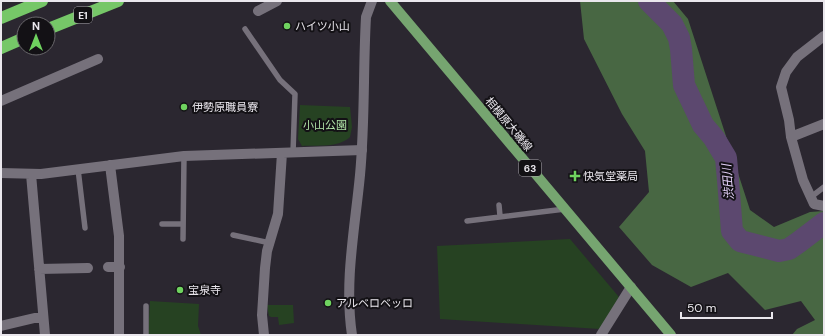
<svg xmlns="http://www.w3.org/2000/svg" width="825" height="336" viewBox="0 0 825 336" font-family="'DM Sans','Noto Sans JP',sans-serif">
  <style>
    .green { fill: #264222 }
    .forest { fill: #486743 }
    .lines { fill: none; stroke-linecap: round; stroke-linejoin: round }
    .river { stroke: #5c486f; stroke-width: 22 }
    .lane { stroke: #76717b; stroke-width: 5.5 }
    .street { stroke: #76717b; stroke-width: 10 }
    .secondary { stroke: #76717b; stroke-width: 10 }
    .primary { stroke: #76a570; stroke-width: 10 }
    .highway { stroke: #76c768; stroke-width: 12 }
    .poi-dot { fill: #6fd35f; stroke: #131115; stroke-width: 1.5 }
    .labels { text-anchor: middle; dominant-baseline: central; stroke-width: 4; stroke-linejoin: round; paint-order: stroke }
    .shield { fill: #131115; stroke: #aaa7ac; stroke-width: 1 }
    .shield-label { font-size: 10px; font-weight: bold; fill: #eae7ed }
    .poi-label { font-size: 11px; fill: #eae7ed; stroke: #131115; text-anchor: start }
    .street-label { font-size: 11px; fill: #eae7ed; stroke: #131115 }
    .park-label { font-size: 11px; fill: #b1e4a8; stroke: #131115 }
    .water-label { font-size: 12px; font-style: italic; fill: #e3d0f8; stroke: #131115 }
  </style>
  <rect width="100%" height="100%" fill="#2b2730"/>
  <path class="green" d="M 300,105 L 350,107 L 352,127 L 350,137 C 338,148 318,145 302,146 L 298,139 Z
    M 570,239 L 619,297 L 600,329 L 440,319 L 437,246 Z
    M 150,301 L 199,304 L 198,326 L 201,335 L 148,335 Z
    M 267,305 L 293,305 L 294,323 L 279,325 L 278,317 L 271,317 L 269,316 Z"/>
  <path class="forest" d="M 580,1 L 673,1 L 688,19 L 750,210 L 774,227 L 810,212 L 824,211 L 824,335 L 792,335 L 797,329 L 815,320 L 801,301 L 765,310 L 728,273 L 691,287 L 652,265 L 619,227 L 649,192 L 645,151 L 622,114 L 584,39 Z"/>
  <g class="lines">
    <path class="river" d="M 649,1 L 672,24 L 679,38 L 681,49 L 684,85 L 703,125 L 714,138 L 726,158 L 728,180 L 732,231 L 740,241 L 779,251 L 789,249 L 799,242 L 824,223"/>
    <path class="lane" d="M 245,29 L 280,80 L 295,94 L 293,153
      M 78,169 L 85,228
      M 811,197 L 824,187
      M 499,205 L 500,216
      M 467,221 L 565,209
      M 162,224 L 182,224
      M 233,235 L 270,243
      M 183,239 L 184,156
      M 146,335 L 146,306"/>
    <path class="street" d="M 258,11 L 277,1
      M 824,36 L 797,57 L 786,72 L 781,87 L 789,120 L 791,137 L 803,180 L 814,204 L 824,206
      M 1,101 L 98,59
      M 791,137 L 824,124
      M 110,165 L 119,236 L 119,335
      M 1,173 L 41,174 L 184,156 L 362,150
      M 31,174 L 45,335
      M 108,267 L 120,267
      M 39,269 L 88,268
      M 1,326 L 43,316
      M 264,335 L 262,315 L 265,268 L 267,251 L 278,214 L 282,153
      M 601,335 L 631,287"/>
    <path class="secondary" d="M 352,335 C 344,282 355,228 360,175 C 365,122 363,70 366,17 L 372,1"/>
    <path class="primary" d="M 390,1 L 671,335"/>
    <path class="highway" d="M 1,18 L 42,1
      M 48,29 L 118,1
      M 1,48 L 24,38"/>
  </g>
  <g class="poi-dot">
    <circle cx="287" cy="26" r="4"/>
    <circle cx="184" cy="107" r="4"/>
    <path d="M573 170h4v4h4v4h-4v4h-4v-4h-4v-4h4z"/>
    <circle cx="180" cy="290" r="4"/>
    <circle cx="328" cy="303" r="4"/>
  </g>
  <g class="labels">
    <g class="shield">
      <rect x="74" y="7" width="18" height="16" rx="3"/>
      <rect x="519" y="160" width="22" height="16" rx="3"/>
    </g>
    <g class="shield-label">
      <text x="83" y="15">E1</text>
      <text x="530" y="168">63</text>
    </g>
    <g class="poi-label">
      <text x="295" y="26">ハイツ小山</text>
      <text x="192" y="107">伊勢原職員寮</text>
      <text x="583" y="176">快気堂薬局</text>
      <text x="188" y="290">宝泉寺</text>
      <text x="336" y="303">アルベロベッロ</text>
    </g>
    <g class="street-label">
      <text transform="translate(509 124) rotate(50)">相模原大磯線</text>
    </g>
    <g class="park-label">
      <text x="325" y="125">小山公園</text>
    </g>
    <g class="water-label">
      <text transform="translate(728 182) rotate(-95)">渋田川</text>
    </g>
  </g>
  <rect width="825" height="336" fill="none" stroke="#eae7ed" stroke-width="4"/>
  <g transform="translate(36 36)"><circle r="19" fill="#131115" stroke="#69676b"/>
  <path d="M0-3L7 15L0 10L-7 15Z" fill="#6fd35f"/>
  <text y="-6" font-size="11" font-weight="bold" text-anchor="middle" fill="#eae7ed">N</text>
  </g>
  <path d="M681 312v6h91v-6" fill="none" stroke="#eae7ed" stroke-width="2"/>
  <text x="687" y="312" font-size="12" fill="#eae7ed" stroke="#131115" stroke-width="3" paint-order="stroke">50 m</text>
</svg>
